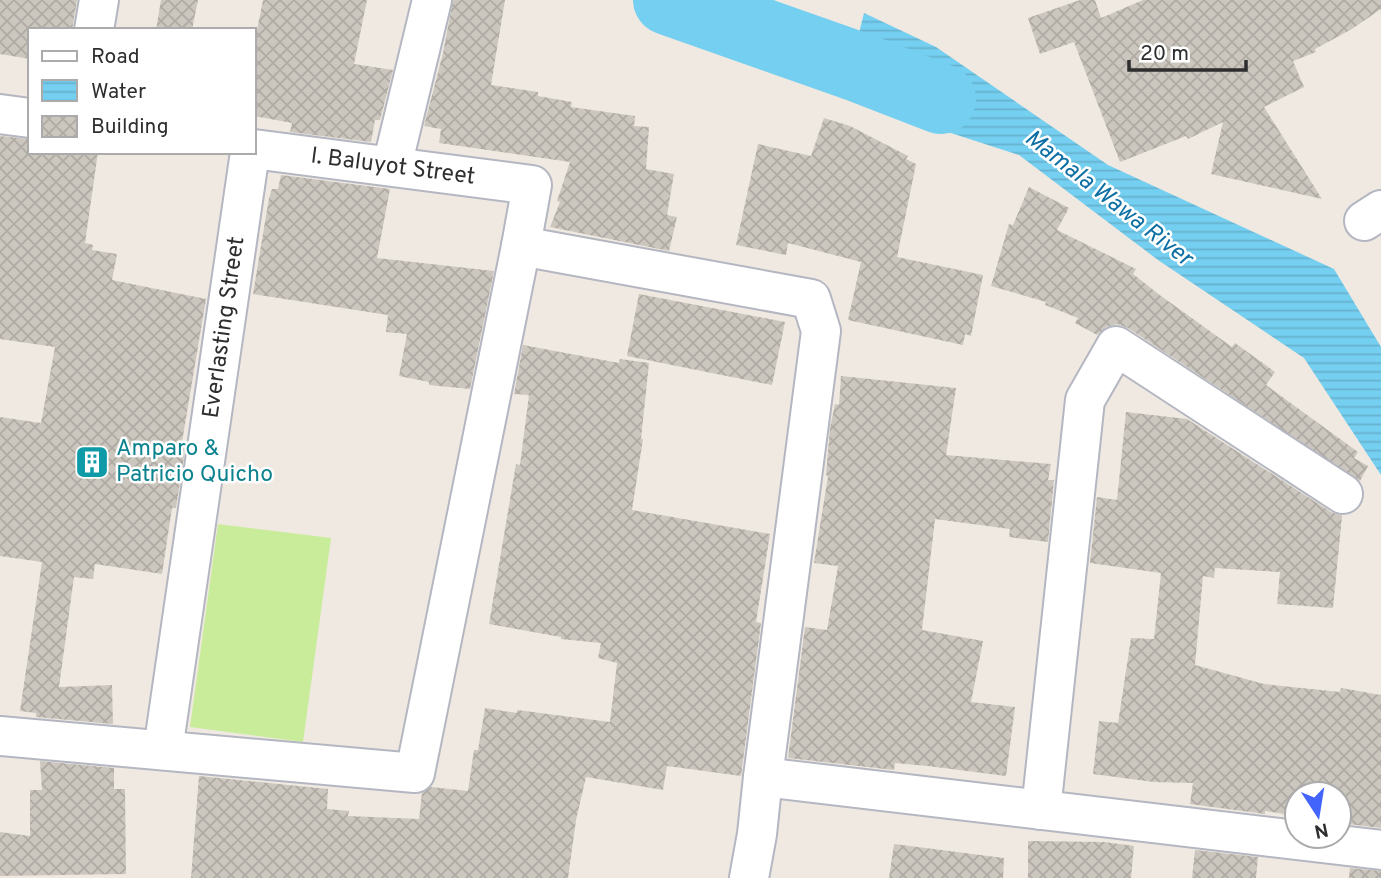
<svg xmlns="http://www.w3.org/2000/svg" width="1381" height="878" viewBox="0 0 1381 878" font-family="Overpass,sans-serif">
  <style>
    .pitch { fill: #c9ec9a }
    .water { fill: url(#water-rules) }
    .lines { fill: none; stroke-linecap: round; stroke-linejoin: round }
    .river { stroke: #75cff0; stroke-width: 70 }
    .building { fill: url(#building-cross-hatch) }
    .street-casing { stroke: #b4b7c1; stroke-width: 42 }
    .secondary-casing { stroke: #b4b7c1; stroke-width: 42 }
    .street { stroke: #fff; stroke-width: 38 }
    .secondary { stroke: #fff; stroke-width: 38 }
    .labels { text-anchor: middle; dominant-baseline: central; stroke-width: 5; stroke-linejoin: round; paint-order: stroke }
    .street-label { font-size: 23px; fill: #2e2e2e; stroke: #fff }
    .culture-label { font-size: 23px; fill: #0d838f; stroke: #fff; text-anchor: start }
    .water-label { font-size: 24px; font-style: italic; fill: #0d6fa3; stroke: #fff }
  </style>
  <defs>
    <pattern id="water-rules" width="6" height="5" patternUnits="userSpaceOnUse" patternTransform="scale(1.75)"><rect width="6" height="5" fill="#75cff0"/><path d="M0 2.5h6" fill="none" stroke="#66b2ce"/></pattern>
    <pattern id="building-cross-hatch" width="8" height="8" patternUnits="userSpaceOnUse" patternTransform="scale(1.75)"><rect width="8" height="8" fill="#cbc7bf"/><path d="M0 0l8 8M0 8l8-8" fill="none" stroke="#afaba4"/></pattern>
  </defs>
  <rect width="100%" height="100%" fill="#efe9e1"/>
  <path class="pitch" d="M 218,524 L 331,538 L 303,742 L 190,727 Z"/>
  <path class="water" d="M 864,13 L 936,47 L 1108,165 L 1334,269 L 1381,347 L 1381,475 L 1304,358 L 1158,260 L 1019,155 L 843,98 Z"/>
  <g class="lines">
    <path class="river" d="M 668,0 L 861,68 L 941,99"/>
  </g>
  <path class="building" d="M 0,0 L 77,0 L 72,30 L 30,30 L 30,59 L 0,54 Z
    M 161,0 L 198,0 L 192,30 L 156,30 Z
    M 263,0 L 367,0 L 354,64 L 393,70 L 380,120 L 375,120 L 371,142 L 290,132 L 292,123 L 254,116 L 254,45 Z
    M 453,0 L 505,0 L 491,85 L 538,92 L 538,96 L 572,102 L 571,107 L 635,116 L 634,126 L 649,127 L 646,169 L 674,174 L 667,215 L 677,217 L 669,251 L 550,227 L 560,202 L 557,201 L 570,162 L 439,143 L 441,129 L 424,126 L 443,53 Z
    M 1080,0 L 1095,0 L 1101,18 L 1143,0 L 1381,0 L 1381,9 L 1352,29 L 1315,49 L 1316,52 L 1293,61 L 1304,87 L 1264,107 L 1322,199 L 1211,174 L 1223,122 L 1188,139 L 1186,136 L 1120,162 L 1074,42 L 1040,54 L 1028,18 Z
    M 824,118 L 850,126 L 908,156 L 906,159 L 916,164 L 897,257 L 983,275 L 971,336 L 965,334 L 963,345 L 848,320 L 861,262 L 788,243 L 786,255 L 736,245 L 758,144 L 811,156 Z
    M 0,136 L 30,139 L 30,152 L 98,152 L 85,243 L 93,245 L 92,250 L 117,254 L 112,280 L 206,299 L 182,442 L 186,443 L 176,508 L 172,508 L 162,574 L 95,564 L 93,579 L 74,577 L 59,687 L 112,685 L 113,724 L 36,717 L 36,713 L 20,711 L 42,562 L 0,556 L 0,417 L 41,423 L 55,347 L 0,339 Z
    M 281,175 L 390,189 L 377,258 L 494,271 L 470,389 L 429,385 L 429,382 L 399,376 L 407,334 L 386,332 L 388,315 L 253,294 L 269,198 L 272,189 L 278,189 Z
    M 1029,187 L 1069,208 L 1057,230 L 1136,269 L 1133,274 L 1161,296 L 1232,347 L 1235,343 L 1275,372 L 1266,385 L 1358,452 L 1354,458 L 1368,466 L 1360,481 L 1128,328 L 1117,324 L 1106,327 L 1097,335 L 1075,323 L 1078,318 L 1045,305 L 1046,302 L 991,286 L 1009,224 L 1013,225 Z
    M 639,294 L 785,322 L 772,385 L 627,356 Z
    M 523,345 L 619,363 L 620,359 L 649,363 L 641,439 L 643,439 L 632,510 L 770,534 L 756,622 L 761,623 L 741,776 L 667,766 L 663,790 L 586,777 L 576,820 L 568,878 L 191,878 L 199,776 L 328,789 L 327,809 L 349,811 L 348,816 L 419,819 L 422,793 L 431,787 L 468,791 L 474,750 L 478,750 L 485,708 L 517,713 L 517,710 L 610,722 L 617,663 L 598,658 L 601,643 L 561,639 L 561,637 L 489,624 L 516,464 L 520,465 L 529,395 L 514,394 Z
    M 841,376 L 956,388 L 946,455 L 1051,464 L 1048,480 L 1054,480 L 1048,542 L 1009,537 L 1010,529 L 935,519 L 922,630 L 983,641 L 971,702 L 1015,707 L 1006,776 L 928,766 L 895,763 L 894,770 L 788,758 L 805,627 L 827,630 L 838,566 L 814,563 L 828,476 L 826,475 L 830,428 L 835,404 L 839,405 Z
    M 1126,412 L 1187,419 L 1331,512 L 1342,516 L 1333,608 L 1277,604 L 1280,572 L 1215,568 L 1214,578 L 1203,576 L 1195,665 L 1264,684 L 1340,692 L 1341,688 L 1381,695 L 1381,828 L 1339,823 L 1339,794 L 1297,794 L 1297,816 L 1265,811 L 1265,814 L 1190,804 L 1193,783 L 1154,782 L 1093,774 L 1099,721 L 1118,723 L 1131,638 L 1154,639 L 1161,573 L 1090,563 L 1097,497 L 1117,500 Z
    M 40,761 L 114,768 L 114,789 L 125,789 L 126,874 L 0,876 L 0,832 L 30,836 L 30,790 L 42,790 Z
    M 1028,841 L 1104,842 L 1134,846 L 1131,878 L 1028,878 Z
    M 894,844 L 1004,858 L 1003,878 L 889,878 Z
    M 1195,850 L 1258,857 L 1256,878 L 1192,878 Z
    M 1350,868 L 1381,871 L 1381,878 L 1349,878 Z"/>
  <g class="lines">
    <g class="street-casing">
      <g id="street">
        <path d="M 94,30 L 99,0"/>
        <path d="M 1364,221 L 1381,210"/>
        <path d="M 0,736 L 415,773 L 521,246"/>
        <path id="s1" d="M 163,750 L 250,152"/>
        <path d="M 1041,810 L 1085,400 L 1116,346 L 1343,494"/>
      </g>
    </g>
    <g class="secondary-casing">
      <g id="secondary">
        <path d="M 0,114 L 30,118"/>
        <path id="s2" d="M 254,149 L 532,185 L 521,246 L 811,299 L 821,331 L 763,777 L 1381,850"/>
        <path d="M 392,166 L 432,0"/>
        <path d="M 749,878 L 757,834 L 763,777"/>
      </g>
    </g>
    <use href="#street" class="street"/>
    <use href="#secondary" class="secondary"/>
  </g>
  <defs>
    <g id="building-square" transform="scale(1.75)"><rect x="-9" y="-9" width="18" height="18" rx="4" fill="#0f9aa8" stroke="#fff"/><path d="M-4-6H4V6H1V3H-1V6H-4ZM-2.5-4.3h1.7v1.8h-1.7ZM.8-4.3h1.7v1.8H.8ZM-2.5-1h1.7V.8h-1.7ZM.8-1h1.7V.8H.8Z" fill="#fff"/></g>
  </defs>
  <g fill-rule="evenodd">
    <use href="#building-square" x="92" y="462"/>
  </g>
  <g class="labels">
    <g class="street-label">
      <text stroke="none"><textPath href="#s2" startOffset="140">I. Baluyot Street</textPath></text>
      <text stroke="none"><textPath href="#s1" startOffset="427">Everlasting Street</textPath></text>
    </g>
    <g class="culture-label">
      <text x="116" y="449">Amparo &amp;<tspan x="116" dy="26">Patricio Quicho</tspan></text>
    </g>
    <g class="water-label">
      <text transform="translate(1108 199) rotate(38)">Mamala Wawa River</text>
    </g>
  </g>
  <rect x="28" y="28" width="228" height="126" fill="#ffffff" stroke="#ababab" stroke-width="2"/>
  <rect x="42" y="51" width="35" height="10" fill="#ffffff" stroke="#ababab" stroke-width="2"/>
  <text x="91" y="63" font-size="21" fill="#2e2e2e">Road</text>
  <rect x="42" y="80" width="35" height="21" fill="url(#water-rules)" stroke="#ababab" stroke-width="2"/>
  <text x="91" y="98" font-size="21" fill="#2e2e2e">Water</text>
  <rect x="42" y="116" width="35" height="21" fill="url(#building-cross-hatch)" stroke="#ababab" stroke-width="2"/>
  <text x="91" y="133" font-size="21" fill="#2e2e2e">Building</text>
  <g transform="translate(1318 815) rotate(168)"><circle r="33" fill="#ffffff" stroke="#ababab" stroke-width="2"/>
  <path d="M0-5L12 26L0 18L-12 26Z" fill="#4264fb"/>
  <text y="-10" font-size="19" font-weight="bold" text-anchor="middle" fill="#2e2e2e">N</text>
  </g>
  <path d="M1129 60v10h117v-10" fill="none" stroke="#2e2e2e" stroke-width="3.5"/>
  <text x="1140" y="60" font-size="21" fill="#2e2e2e" stroke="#ffffff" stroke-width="5" paint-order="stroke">20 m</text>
</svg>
